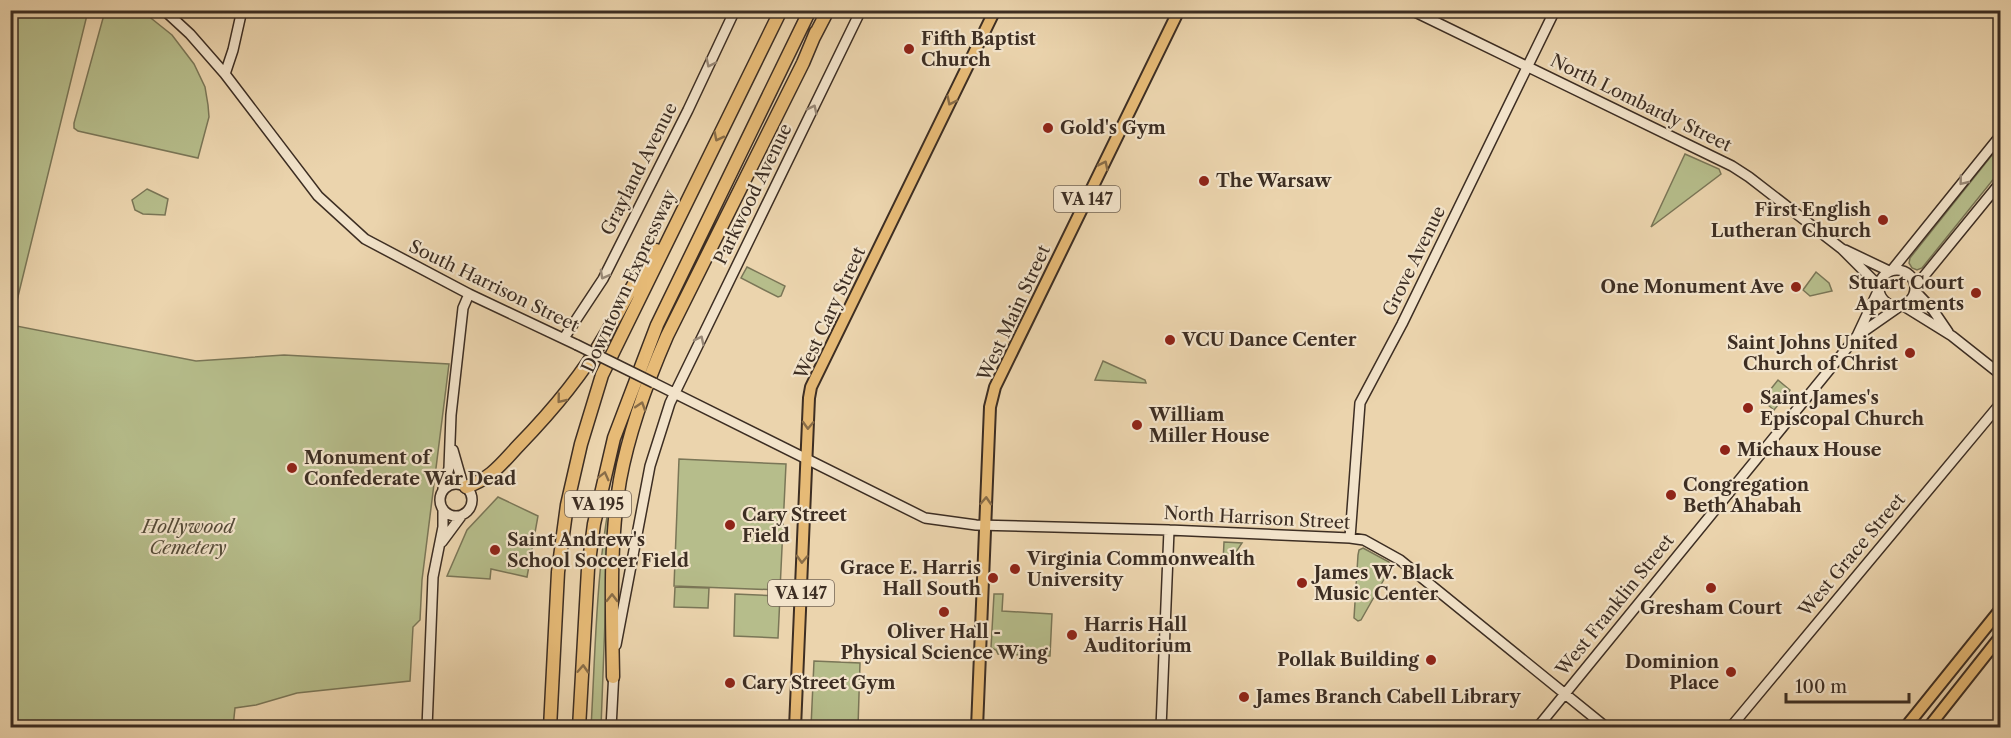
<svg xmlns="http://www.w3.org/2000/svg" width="2011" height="738" viewBox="0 0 2011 738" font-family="'Libre Caslon Text',serif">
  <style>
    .green { fill: #b6bd8b; stroke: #7a7657; stroke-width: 1.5 }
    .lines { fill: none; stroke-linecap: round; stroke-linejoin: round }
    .secondary-casing { stroke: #3d2e23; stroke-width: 12 }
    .primary-casing { stroke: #3d2e23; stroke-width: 14 }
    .highway-casing { stroke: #3d2e23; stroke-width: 15 }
    .secondary { stroke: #f2e3ca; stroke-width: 9 }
    .primary { stroke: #e6ba76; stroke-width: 10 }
    .highway { stroke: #e6ba76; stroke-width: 12 }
    .secondary-bridge-casing { stroke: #3d2e23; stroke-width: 12; stroke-linecap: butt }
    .secondary-bridge { stroke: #f2e3ca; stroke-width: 9 }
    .oneway { stroke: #988876 }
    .oneway2 { stroke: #896d48 }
    .poi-dot { fill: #8f2418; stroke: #f2e3ca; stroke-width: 2 }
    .labels { text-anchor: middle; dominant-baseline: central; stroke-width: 4.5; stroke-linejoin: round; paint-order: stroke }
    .shield { fill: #f2e3ca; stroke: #736455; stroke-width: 1.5 }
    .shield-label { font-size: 16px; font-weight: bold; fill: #3d2e23 }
    .poi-label { font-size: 18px; font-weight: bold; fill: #3d2e23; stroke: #f2e3ca; text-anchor: start }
    .street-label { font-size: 18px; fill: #3d2e23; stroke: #f2e3ca }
    .park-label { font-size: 18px; font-style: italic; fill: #554b38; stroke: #f2e3ca }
  </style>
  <rect width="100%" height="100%" fill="#ebd4ad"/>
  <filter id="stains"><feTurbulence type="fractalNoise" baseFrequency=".00333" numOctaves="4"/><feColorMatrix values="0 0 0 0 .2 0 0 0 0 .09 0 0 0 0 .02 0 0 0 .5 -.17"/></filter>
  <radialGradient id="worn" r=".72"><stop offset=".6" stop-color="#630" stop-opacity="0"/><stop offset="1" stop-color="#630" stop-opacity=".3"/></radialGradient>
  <path class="green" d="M 10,11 L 88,11 L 11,325 L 196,361 L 284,355 L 449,364 L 422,580 L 420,620 L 413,627 L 410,681 L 297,693 L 256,705 L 235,708 L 233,727 L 11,727 Z
    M 105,11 L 142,11 L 172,35 L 194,64 L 205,87 L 208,105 L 209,117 L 198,158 L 78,131 L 74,128 L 74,123 Z
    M 2000,145 L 2000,171 L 1922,268 L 1917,270 L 1912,268 L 1909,263 L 1910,258 Z
    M 1685,154 L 1719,169 L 1721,174 L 1651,227 Z
    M 147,189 L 168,199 L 165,215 L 143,214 L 135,210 L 132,200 Z
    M 747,267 L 785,286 L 781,296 L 778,297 L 741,278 Z
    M 1816,272 L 1829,283 L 1832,291 L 1810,296 L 1803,290 Z
    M 1103,361 L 1145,380 L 1146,383 L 1095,380 Z
    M 1778,380 L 1790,390 L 1774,410 L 1762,400 Z
    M 679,459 L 786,464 L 780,590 L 674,586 Z
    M 617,467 L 606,594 L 601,727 L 591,728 C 596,641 596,552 617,467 Z
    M 498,497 L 538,516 L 527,577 L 491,569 L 490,579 L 447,576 L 467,530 Z
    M 1224,542 L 1242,543 L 1228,564 L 1223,563 Z
    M 1363,548 L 1389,562 L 1391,567 L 1361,620 L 1358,621 L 1354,618 L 1358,555 L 1359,550 Z
    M 675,587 L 709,588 L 708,608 L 674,607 Z
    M 735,594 L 780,596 L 778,638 L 734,636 Z
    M 994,594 L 1003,594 L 1002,611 L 1052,614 L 1050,656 L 998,654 L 996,650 L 991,648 Z
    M 814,661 L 860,663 L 858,727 L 811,727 Z"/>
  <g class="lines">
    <g class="secondary-casing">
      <path id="secondary" d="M 164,10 L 190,34 L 225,74 L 318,196 L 365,239 L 469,294 L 577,345
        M 1411,10 L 1732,166 L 1749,177 L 1842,249 L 1879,286
        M 225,74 L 233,50 L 242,10
        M 1845,250 L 1889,271
        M1879 288a18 18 0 1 1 36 0a18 18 0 1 1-36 0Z
        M 1892,270 L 2000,136
        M 1915,287 L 2000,183
        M 1915,291 L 1933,310 L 1948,332
        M 1902,305 L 1952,336 L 2000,374
        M 1857,336 L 1879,289
        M 564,338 L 603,279 L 688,110 L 735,10
        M 654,383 L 925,518 L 976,525 L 1169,530 L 1350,538 L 1364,540 L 1400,560 L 1607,728
        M 453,450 L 463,485
        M440 500a16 16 0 1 1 32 0a16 16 0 1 1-32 0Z
        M 443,489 L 449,468 L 451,415 L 463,308 L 469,294
        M 1350,538 L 1360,403 L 1402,324 L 1555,10
        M 442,542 L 462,515
        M 616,645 L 650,466 L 670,403 L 861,10
        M 427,728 L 433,577 L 443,527 L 443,509
        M 611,728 L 614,671
        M 1161,728 L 1169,530
        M 1537,728 L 1852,342 L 1857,336 L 1900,306
        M 1730,728 L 2000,404"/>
    </g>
    <g class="primary-casing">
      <path id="primary" d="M 795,728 L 809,398 L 811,387 L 995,10
        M 977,728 L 990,407 L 995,387 L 1179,10
        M 1905,728 L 2000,610
        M 1928,728 L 2000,637"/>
    </g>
    <g class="highway-casing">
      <path id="highway" d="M 814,37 L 828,10
        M 466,487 C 492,478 501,464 519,445 C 552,411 581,377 604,337 C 622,308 635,277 656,250
        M 613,677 C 612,612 609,545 620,480 C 629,431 647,382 667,336 L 803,63 L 816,32
        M 550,728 L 558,572 L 567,505 L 581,444 L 602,375 L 781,10
        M 579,728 L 588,569 L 594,524 L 614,438 L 657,325 L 810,10"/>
    </g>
    <use href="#secondary" class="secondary"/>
    <use href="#primary" class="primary"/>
    <use href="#highway" class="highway"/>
    <g class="secondary-bridge-casing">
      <path id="secondary-bridge" d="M 577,345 L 654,383"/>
    </g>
    <use href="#secondary-bridge" class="secondary-bridge"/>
  </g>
  <defs><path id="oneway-chevron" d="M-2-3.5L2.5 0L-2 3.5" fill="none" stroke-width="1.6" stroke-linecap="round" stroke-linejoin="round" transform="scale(1.5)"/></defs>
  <g class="oneway">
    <use href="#oneway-chevron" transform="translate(710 63) rotate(116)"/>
    <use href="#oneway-chevron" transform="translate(813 109) rotate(-64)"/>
    <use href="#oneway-chevron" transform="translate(1963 181) rotate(129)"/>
    <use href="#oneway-chevron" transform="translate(604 275) rotate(119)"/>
    <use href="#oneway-chevron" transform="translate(700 340) rotate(-64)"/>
  </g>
  <g class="oneway2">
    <use href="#oneway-chevron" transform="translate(951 101) rotate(116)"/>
    <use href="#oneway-chevron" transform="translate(718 137) rotate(117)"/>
    <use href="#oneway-chevron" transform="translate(1104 165) rotate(-64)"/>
    <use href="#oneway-chevron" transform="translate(561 399) rotate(129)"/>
    <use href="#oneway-chevron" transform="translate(641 406) rotate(-72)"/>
    <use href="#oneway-chevron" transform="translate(808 425) rotate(92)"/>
    <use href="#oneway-chevron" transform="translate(604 476) rotate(-76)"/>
    <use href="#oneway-chevron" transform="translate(986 501) rotate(-87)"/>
    <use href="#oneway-chevron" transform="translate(802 559) rotate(92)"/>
    <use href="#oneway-chevron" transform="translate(612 598) rotate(-89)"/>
    <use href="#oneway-chevron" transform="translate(583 669) rotate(-87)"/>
  </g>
  <g class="poi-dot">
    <circle cx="909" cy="49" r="6"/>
    <circle cx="1048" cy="128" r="6"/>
    <circle cx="1204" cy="181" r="6"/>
    <circle cx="1883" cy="220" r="6"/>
    <circle cx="1796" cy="287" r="6"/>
    <circle cx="1976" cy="293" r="6"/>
    <circle cx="1170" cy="340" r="6"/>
    <circle cx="1910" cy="353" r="6"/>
    <circle cx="1748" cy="408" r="6"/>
    <circle cx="1137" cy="425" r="6"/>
    <circle cx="1725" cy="450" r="6"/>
    <circle cx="292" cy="468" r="6"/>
    <circle cx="1671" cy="495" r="6"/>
    <circle cx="730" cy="525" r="6"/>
    <circle cx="495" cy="550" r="6"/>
    <circle cx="1015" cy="569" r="6"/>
    <circle cx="993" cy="578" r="6"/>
    <circle cx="1302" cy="583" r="6"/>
    <circle cx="1711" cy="588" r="6"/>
    <circle cx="944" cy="612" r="6"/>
    <circle cx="1072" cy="635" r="6"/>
    <circle cx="1431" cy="660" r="6"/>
    <circle cx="1731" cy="672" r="6"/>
    <circle cx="730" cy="683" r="6"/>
    <circle cx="1244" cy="697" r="6"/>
  </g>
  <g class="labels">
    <g class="shield">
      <rect x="1054" y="186" width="66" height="26" rx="4.5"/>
      <rect x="565" y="491" width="66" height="26" rx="4.5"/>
      <rect x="768" y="580" width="66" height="26" rx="4.5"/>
    </g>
    <g class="shield-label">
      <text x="1087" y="199">VA 147</text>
      <text x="598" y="504">VA 195</text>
      <text x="801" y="593">VA 147</text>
    </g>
    <g class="poi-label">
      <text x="921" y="39">Fifth Baptist<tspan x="921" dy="21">Church</tspan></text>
      <text x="1060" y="128">Gold's Gym</text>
      <text x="1216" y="181">The Warsaw</text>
      <text x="1871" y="210" text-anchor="end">First English<tspan x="1871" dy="21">Lutheran Church</tspan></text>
      <text x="1964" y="283" text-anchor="end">Stuart Court<tspan x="1964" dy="21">Apartments</tspan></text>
      <text x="1784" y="287" text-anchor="end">One Monument Ave</text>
      <text x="1182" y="340">VCU Dance Center</text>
      <text x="1898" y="343" text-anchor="end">Saint Johns United<tspan x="1898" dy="21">Church of Christ</tspan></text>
      <text x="1760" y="398">Saint James's<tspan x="1760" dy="21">Episcopal Church</tspan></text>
      <text x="1149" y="415">William<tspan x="1149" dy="21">Miller House</tspan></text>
      <text x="1737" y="450">Michaux House</text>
      <text x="304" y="458">Monument of<tspan x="304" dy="21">Confederate War Dead</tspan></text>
      <text x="1683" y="485">Congregation<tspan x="1683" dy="21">Beth Ahabah</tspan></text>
      <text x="742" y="515">Cary Street<tspan x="742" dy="21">Field</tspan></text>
      <text x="507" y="540">Saint Andrew's<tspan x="507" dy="21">School Soccer Field</tspan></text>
      <text x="1027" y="559">Virginia Commonwealth<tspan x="1027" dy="21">University</tspan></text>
      <text x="981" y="568" text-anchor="end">Grace E. Harris<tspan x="981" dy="21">Hall South</tspan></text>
      <text x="1314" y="573">James W. Black<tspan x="1314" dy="21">Music Center</tspan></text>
      <text x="1711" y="608" text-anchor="middle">Gresham Court</text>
      <text x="1084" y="625">Harris Hall<tspan x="1084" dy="21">Auditorium</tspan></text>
      <text x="944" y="632" text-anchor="middle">Oliver Hall -<tspan x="944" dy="21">Physical Science Wing</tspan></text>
      <text x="1419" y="660" text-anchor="end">Pollak Building</text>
      <text x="1719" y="662" text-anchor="end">Dominion<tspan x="1719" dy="21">Place</tspan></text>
      <text x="742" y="683">Cary Street Gym</text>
      <text x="1256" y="697">James Branch Cabell Library</text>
    </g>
    <g class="street-label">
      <text transform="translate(1641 103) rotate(26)">North Lombardy Street</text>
      <text transform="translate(639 169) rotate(-63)">Grayland Avenue</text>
      <text transform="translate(753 194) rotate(-64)">Parkwood Avenue</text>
      <text transform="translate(1414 261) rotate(-64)">Grove Avenue</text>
      <text transform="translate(629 281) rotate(-65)">Downtown Expressway</text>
      <text transform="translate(494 286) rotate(26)">South Harrison Street</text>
      <text transform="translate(830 313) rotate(-65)">West Cary Street</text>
      <text transform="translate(1014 313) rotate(-65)">West Main Street</text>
      <text transform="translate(1257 518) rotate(3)">North Harrison Street</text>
      <text transform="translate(1852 555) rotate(-50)">West Grace Street</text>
      <text transform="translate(1615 605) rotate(-51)">West Franklin Street</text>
    </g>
    <g class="park-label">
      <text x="188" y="527">Hollywood<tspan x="188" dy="21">Cemetery</tspan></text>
    </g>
  </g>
  <rect width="2011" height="738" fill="none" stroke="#ebd4ad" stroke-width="36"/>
  <rect x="12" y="12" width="1987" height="714" fill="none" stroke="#3d2e23" stroke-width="3"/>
  <rect x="18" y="18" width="1975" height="702" fill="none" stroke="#3d2e23" stroke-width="1.5"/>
  <path d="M1786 693v9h123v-9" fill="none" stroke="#3d2e23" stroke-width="3"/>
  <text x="1795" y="693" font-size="18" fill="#3d2e23" stroke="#f2e3ca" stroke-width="4.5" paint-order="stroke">100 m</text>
  <rect width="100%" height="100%" filter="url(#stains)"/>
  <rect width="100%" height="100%" fill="url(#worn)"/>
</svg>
